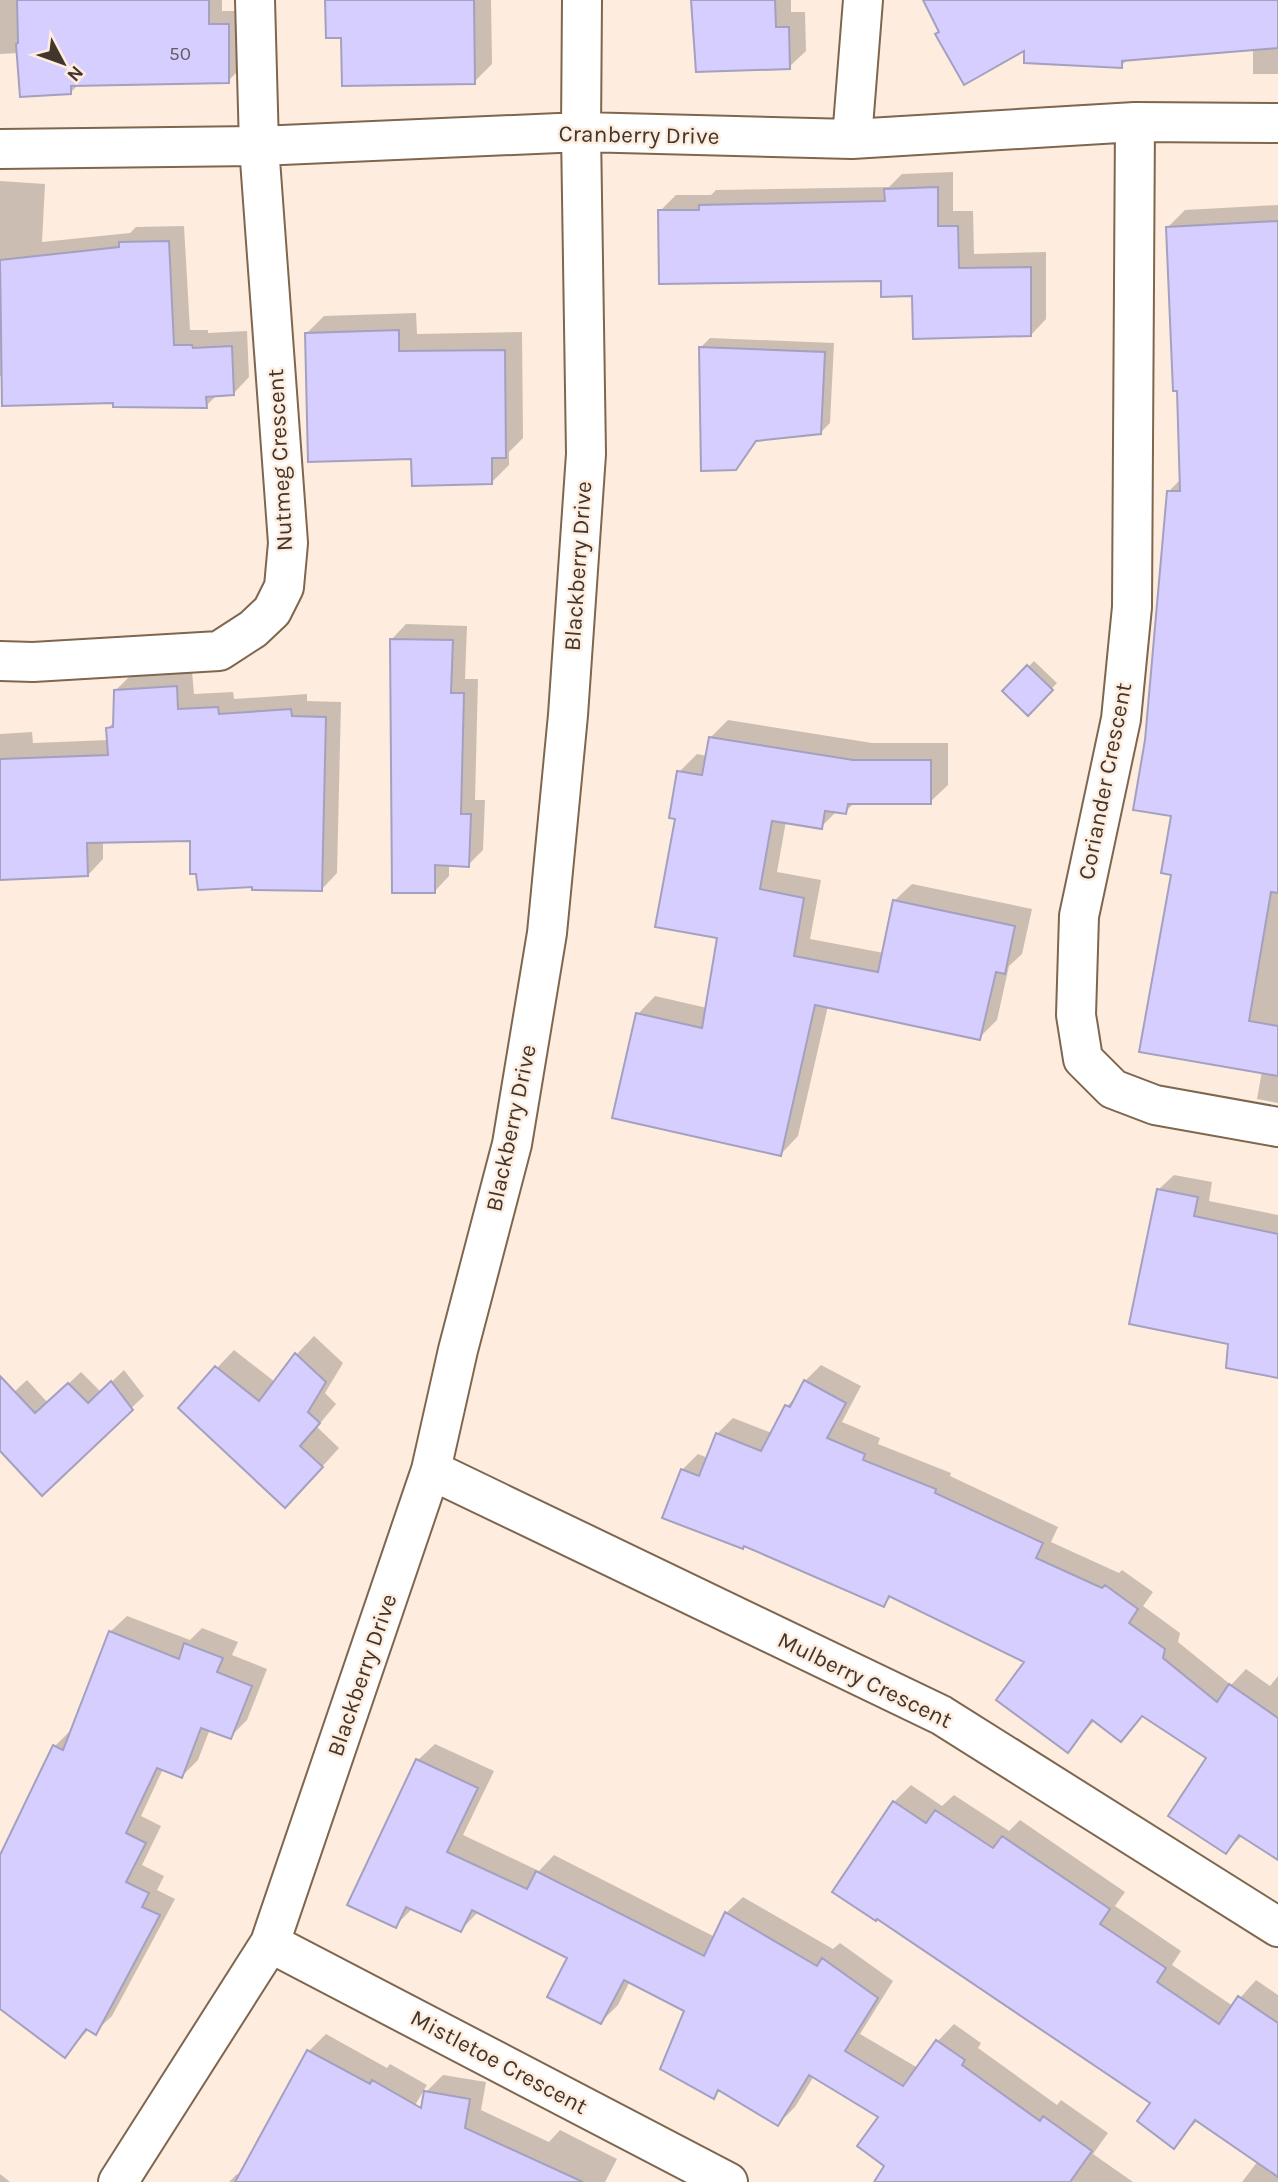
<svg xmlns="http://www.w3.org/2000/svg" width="1278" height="2182" viewBox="0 0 1278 2182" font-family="Karla,sans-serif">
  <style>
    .shadow { fill: #0003 }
    .building { fill: #d5cefe; stroke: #a4a0bf; stroke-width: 2 }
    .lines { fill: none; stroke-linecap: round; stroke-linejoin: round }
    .minor-casing { stroke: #7e664f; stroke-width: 42 }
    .minor { stroke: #fff; stroke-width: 38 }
    .labels { text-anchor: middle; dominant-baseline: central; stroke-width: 5; stroke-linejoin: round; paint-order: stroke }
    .number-label { font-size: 19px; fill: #665b60 }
    .street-label { font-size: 23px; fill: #41352c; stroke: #feedde }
  </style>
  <rect width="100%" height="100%" fill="#feedde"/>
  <path class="shadow" d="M 0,0 L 222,0 L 222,11 L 242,11 L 242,67 L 228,81 L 79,84 L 71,92 L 18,53 L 0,54 Z
    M 327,0 L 491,0 L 492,64 L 474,82 L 343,36 Z
    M 694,0 L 791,0 L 791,12 L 805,12 L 806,51 L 789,67 Z
    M 925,0 L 1278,0 L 1278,74 L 1253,74 L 1253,48 L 1129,58 L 1121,66 L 941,31 Z
    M 953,172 L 953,211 L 973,211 L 974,254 L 1046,252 L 1046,319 L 1031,335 L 914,294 L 882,279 L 660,211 L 676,195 L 711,195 L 716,190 L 889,187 L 902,174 Z
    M 0,181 L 45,184 L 42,242 L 130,233 L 136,227 L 184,226 L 190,330 L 208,330 L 208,333 L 247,331 L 249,377 L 234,393 L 218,394 L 206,406 L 115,401 L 0,376 Z
    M 1278,205 L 1278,1103 L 1257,1099 L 1262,1071 L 1173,874 L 1173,815 L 1147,740 L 1168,492 L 1182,478 L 1179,389 L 1168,227 L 1185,210 Z
    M 416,313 L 417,334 L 522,332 L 523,438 L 509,452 L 509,465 L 491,483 L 413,457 L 306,334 L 324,316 Z
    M 710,338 L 834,343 L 830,423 L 820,433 L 758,439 L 735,468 L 700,348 Z
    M 406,624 L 467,626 L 465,679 L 478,679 L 475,800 L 485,800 L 483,850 L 468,865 L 449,864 L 449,876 L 435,891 L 392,639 Z
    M 1034,661 L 1057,683 L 1028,714 L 1005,691 Z
    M 192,671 L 194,694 L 233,692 L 234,699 L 307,694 L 307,701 L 341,702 L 337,873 L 322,889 L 253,885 L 192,839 L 103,841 L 103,859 L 88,875 L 0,879 L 0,734 L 32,732 L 33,743 L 109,740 L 108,728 L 115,721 L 115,691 L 131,675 Z
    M 728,720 L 872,743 L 948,743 L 948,785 L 930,802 L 855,802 L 845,812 L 837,811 L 821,827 L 786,821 L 777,872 L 821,880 L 810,939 L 884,953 L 894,901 L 912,884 L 1032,909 L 1022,954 L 1009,966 L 997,1020 L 979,1038 L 828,1006 L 798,1136 L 781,1154 L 638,1014 L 655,996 L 707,1008 L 719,936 L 677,818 L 679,772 L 697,754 L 707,756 L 710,738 Z
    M 1174,1175 L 1212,1182 L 1209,1201 L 1278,1215 L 1278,1376 L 1230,1342 L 1158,1190 Z
    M 314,1336 L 343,1363 L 325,1393 L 336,1404 L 317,1427 L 339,1448 L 303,1488 L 217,1368 L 234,1350 L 275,1382 L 297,1354 Z
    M 821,1365 L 861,1386 L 842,1422 L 880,1438 L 878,1444 L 951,1473 L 950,1476 L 1058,1527 L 1051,1542 L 1119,1573 L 1122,1570 L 1153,1592 L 1143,1606 L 1180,1633 L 1178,1642 L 1231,1685 L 1246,1669 L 1270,1686 L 1278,1676 L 1278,1857 L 1243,1835 L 1226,1852 L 1208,1757 L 1144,1715 L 1121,1740 L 1095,1720 L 1068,1750 L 1027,1662 L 892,1596 L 883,1605 L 682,1470 L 698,1454 L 708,1458 L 717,1434 L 733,1418 L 772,1433 L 787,1406 L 798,1395 L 805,1381 Z
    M 124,1370 L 144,1396 L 42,1493 L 0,1448 L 0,1405 L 27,1380 L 48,1403 L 81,1372 L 101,1392 Z
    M 127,1616 L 190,1640 L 202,1628 L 238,1642 L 232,1655 L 267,1669 L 247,1720 L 230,1737 L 210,1729 L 198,1760 L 182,1776 L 163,1769 L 141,1816 L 161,1826 L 142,1865 L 164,1876 L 157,1890 L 175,1899 L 112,2016 L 95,2032 L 89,2029 L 65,2056 L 0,2007 L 0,1859 L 55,1746 L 71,1730 L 110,1632 Z
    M 435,1744 L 494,1771 L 463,1835 L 539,1871 L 554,1855 L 715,1937 L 726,1913 L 743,1897 L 833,1949 L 840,1943 L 893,1981 L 860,2034 L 918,2068 L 938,2041 L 954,2024 L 981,2043 L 978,2048 L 1057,2105 L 1061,2100 L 1108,2133 L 1093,2154 L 1133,2182 L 876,2182 L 887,2166 L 881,2117 L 814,2076 L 795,2107 L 778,2124 L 721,2089 L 713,2096 L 686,2010 L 630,1981 L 618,2005 L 601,2022 L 570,1958 L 479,1911 L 461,1930 L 413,1908 L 395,1926 L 418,1760 Z
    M 911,1785 L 942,1806 L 954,1795 L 1009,1831 L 1020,1820 L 1125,1892 L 1115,1906 L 1181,1951 L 1172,1965 L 1233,2006 L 1256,1980 L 1278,1995 L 1278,2182 L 1242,2182 L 1258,2161 L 1198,2120 L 1173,2146 L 1152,2103 L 894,1802 Z
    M 326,2034 L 387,2068 L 390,2064 L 427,2085 L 370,2182 L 229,2182 L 237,2174 L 240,2176 L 309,2051 Z
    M 443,2075 L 486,2082 L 481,2110 L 549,2142 L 560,2130 L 617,2159 L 605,2182 L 410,2182 L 426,2092 Z
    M 0,2174 L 10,2182 L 0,2182 Z"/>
  <path class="building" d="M 17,0 L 209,0 L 209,24 L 229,24 L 229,83 L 71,86 L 71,94 L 20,97 L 16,44 L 18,43 Z
    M 325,0 L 474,0 L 475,84 L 342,86 L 341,38 L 326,38 Z
    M 691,0 L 775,0 L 776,27 L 789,27 L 790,69 L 696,72 Z
    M 923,0 L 1278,0 L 1278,48 L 1122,61 L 1122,68 L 1024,63 L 1024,51 L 964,85 L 935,34 L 939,32 Z
    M 938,187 L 938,226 L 958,226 L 959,268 L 1031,267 L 1031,336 L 913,339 L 912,296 L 881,297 L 881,281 L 659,284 L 658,210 L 699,210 L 699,205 L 885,201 L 884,189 Z
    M 1278,221 L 1278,893 L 1271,892 L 1249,1021 L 1278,1026 L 1278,1076 L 1139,1052 L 1171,875 L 1161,873 L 1171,816 L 1133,810 L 1145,740 L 1167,491 L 1180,491 L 1177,391 L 1173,391 L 1166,227 Z
    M 169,241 L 174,345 L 192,345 L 193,348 L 232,346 L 234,395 L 206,397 L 207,408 L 113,407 L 113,403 L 2,406 L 0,260 L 119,247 L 119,242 Z
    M 399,330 L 399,351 L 505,350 L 506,458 L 492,458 L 492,484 L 412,486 L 411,459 L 308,462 L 305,333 Z
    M 699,347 L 825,352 L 821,434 L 756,441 L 736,470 L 701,471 Z
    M 390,639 L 453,640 L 451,693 L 464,693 L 461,814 L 471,814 L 469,867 L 435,865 L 435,893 L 392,893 Z
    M 1027,665 L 1053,690 L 1028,716 L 1002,691 Z
    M 177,686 L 178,709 L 218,707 L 219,714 L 291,709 L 292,716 L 326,717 L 322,891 L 252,890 L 252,887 L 198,890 L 196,874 L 190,874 L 190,841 L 87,843 L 88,876 L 0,880 L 0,759 L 108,755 L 106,728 L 113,727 L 114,690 Z
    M 709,737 L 853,760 L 931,760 L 931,804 L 848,804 L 846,814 L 825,811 L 822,829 L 772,821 L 760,889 L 804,898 L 794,956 L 878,972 L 893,900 L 1015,926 L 1005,974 L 996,972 L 980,1040 L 815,1005 L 781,1156 L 612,1118 L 636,1013 L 702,1028 L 717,938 L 655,927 L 675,819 L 669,818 L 677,771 L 702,775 Z
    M 1157,1189 L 1198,1197 L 1194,1216 L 1278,1234 L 1278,1378 L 1226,1368 L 1228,1344 L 1129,1324 Z
    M 295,1353 L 326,1382 L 308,1412 L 320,1423 L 300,1446 L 323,1467 L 285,1508 L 178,1408 L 215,1366 L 259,1401 Z
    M 0,1376 L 35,1413 L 68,1383 L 88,1403 L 111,1381 L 133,1410 L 42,1496 L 0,1451 Z
    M 804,1380 L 846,1403 L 827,1438 L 865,1454 L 863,1460 L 936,1489 L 935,1493 L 1043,1543 L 1036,1558 L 1102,1588 L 1105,1585 L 1138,1609 L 1129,1623 L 1165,1649 L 1163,1658 L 1217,1702 L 1229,1684 L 1278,1718 L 1278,1860 L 1239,1835 L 1226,1854 L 1168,1816 L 1206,1758 L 1142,1716 L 1121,1742 L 1092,1720 L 1068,1753 L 996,1700 L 1024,1662 L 889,1596 L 884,1607 L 744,1546 L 743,1549 L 662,1518 L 681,1469 L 699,1476 L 716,1433 L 761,1451 L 785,1405 L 790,1407 Z
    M 109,1631 L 179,1659 L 184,1643 L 223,1658 L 217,1672 L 252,1686 L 231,1739 L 201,1728 L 182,1778 L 157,1768 L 126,1833 L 146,1843 L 126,1882 L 149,1893 L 142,1907 L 160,1915 L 96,2035 L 86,2029 L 65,2058 L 0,2009 L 0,1855 L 53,1745 L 63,1750 Z
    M 416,1759 L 478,1788 L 447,1852 L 527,1889 L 536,1871 L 704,1956 L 725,1912 L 817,1966 L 822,1958 L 878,1998 L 845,2051 L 903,2086 L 936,2040 L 965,2060 L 962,2065 L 1040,2121 L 1043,2116 L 1092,2151 L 1070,2182 L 874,2182 L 884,2166 L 857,2146 L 878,2117 L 809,2075 L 778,2126 L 718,2090 L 714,2099 L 660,2069 L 684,2011 L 624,1980 L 601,2024 L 547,1997 L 567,1958 L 472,1910 L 461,1932 L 406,1907 L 396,1928 L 347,1905 Z
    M 893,1801 L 926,1823 L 935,1810 L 993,1848 L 1002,1836 L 1110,1909 L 1100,1924 L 1166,1968 L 1157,1982 L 1219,2024 L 1238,1996 L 1278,2023 L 1278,2177 L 1195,2120 L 1174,2149 L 1137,2121 L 1150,2103 L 877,1919 L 876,1921 L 832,1892 Z
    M 307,2050 L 370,2084 L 372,2080 L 421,2108 L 424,2091 L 470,2099 L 465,2128 L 583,2182 L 235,2182 Z"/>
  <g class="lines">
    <g class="minor-casing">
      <path id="minor" d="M 1135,122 L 1132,607 L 1121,719 L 1079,916 L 1076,1015 L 1083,1059 L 1113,1089 L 1155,1105 L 1278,1127
        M 852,139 L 863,0
        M 0,149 L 259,146 L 581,132 L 852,139 L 1135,122 L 1278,123
        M 0,661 L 33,662 L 219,651 L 253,629 L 272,611 L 284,587 L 288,543 L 259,146 L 255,0
        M 431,1470 L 941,1715 L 1278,1927
        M 270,1943 L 728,2182
        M 118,2182 L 270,1943 L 431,1470 L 458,1350 L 512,1144 L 547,933 L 568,715 L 586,454 L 581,132 L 582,0"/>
    </g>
    <use href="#minor" class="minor"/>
  </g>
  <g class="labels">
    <g class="number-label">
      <text x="180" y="54">50</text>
    </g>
    <g class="street-label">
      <text transform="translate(639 135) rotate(1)">Cranberry Drive</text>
      <text transform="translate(280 460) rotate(-93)">Nutmeg Crescent</text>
      <text transform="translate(578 566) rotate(-86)">Blackberry Drive</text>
      <text transform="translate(1105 781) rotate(-79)">Coriander Crescent</text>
      <text transform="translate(511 1128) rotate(-78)">Blackberry Drive</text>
      <text transform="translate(362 1675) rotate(-71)">Blackberry Drive</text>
      <text transform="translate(865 1680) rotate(26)">Mulberry Crescent</text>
      <text transform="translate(499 2062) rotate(28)">Mistletoe Crescent</text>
    </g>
  </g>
  <g transform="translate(63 63) rotate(131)" stroke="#feedde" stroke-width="5" paint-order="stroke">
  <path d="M0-5L12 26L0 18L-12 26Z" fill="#41352c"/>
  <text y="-10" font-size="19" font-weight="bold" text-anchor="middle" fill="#41352c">N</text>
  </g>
</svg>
